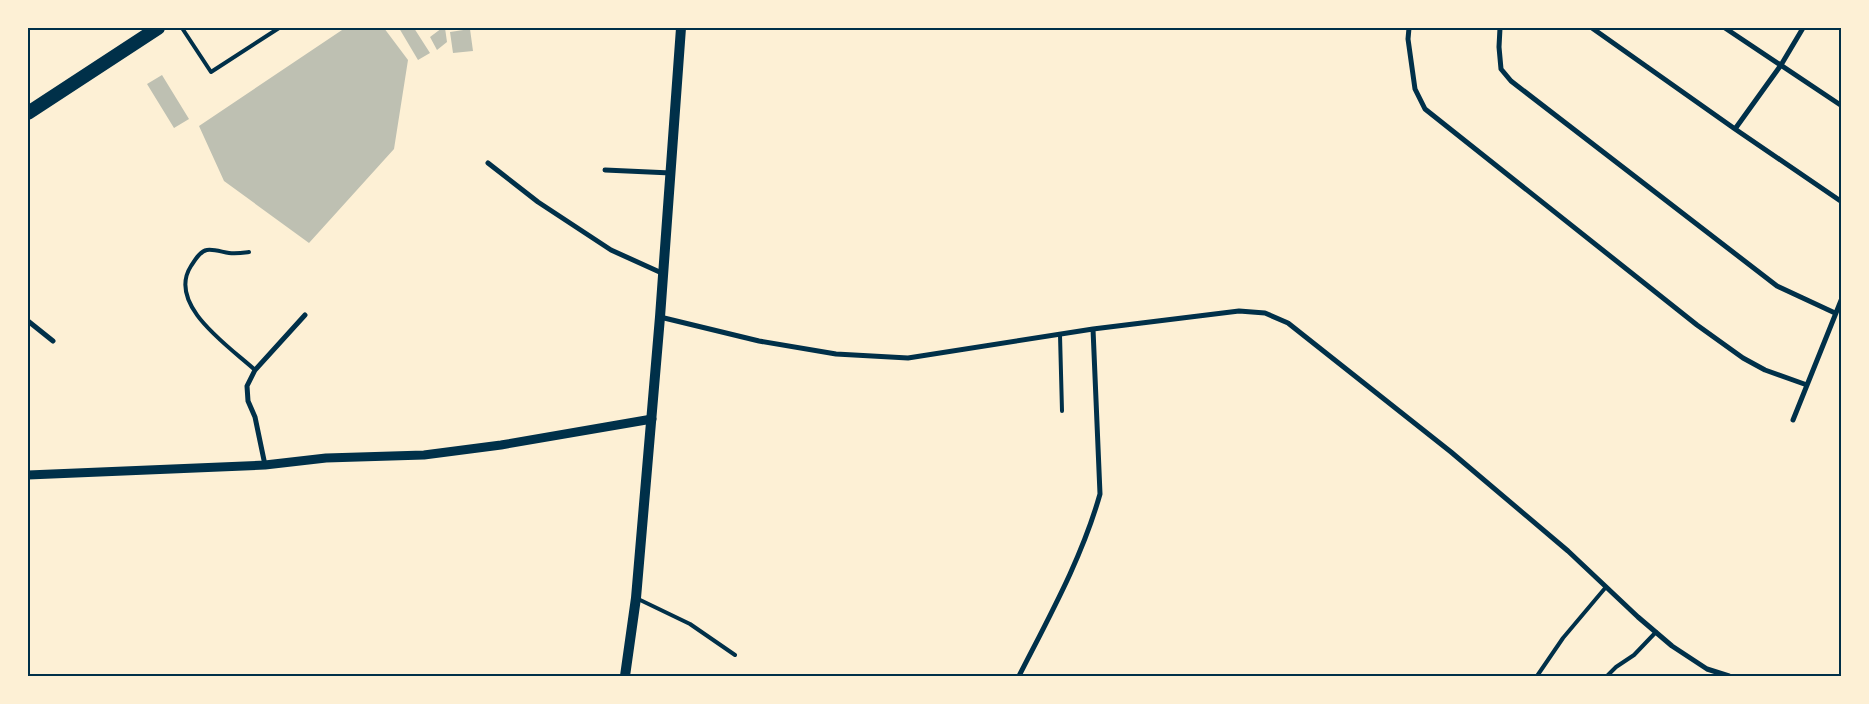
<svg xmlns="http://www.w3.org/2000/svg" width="1869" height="704" viewBox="0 0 1869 704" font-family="'Work Sans',sans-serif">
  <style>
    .building { fill: #bec0b2 }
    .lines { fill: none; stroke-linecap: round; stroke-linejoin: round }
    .service { stroke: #003049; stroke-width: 4 }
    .minor { stroke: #003049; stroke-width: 5 }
    .tertiary { stroke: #003049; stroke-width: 9 }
    .secondary { stroke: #003049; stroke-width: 10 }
    .trunk { stroke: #003049; stroke-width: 14 }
    .neatline { fill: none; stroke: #003049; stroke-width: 2 }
  </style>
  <rect width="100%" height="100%" fill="#fdf0d5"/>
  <path class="building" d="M 345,28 L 384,28 L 408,60 L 394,149 L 309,243 L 224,181 L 199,126 Z
    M 399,28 L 414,28 L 430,53 L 418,60 Z
    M 442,28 L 445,28 L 447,42 L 437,50 L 430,37 Z
    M 476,28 L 494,28 L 494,29 L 476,30 Z
    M 470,29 L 473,51 L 453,53 L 450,32 Z
    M 162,75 L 189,119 L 174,128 L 147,84 Z"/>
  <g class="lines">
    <path class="service" d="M 182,28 L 211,72 L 279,28
      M 249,252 C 242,253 236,254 229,253 C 222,252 214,249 207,250 C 200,251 195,260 191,266 C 166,305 230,347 255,370
      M 1060,335 L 1062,411
      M 636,598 L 690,624 L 735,655
      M 1537,676 L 1563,638 L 1606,587
      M 1607,676 L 1616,667 L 1634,655 L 1656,632"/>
    <path class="minor" d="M 1409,28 L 1408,39 L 1415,89 L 1425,109 L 1697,325 L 1743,358 L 1765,370 L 1807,385
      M 1500,28 L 1499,47 L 1501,69 L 1511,81 L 1777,286 L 1835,313
      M 1592,28 L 1735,129 L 1842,202
      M 1725,28 L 1842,106
      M 1735,129 L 1781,65 L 1803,28
      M 488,163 L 538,202 L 611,250 L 664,274
      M 605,170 L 671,173
      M 660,317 L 759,341 L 836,354 L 908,358 L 1093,329 L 1239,311 L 1265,313 L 1288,323 L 1451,452 L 1568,551 L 1638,617 L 1672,646 L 1707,669 L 1729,676
      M 28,321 L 53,341
      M 1793,420 L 1842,298
      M 265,465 L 255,417 L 248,401 L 247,386 L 255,370 L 305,315
      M 1019,676 C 1049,617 1082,558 1100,494 L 1093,329"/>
    <path class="tertiary" d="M 28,475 L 265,465 L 326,458 L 424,455 L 501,445 L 652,419"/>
    <path class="secondary" d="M 625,676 L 636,598 L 660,317 L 681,28"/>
    <path class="trunk" d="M 28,113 L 158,28"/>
  </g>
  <rect width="1869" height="704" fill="none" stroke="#fdf0d5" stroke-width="58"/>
  <rect x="29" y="29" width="1811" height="646" class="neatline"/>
</svg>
